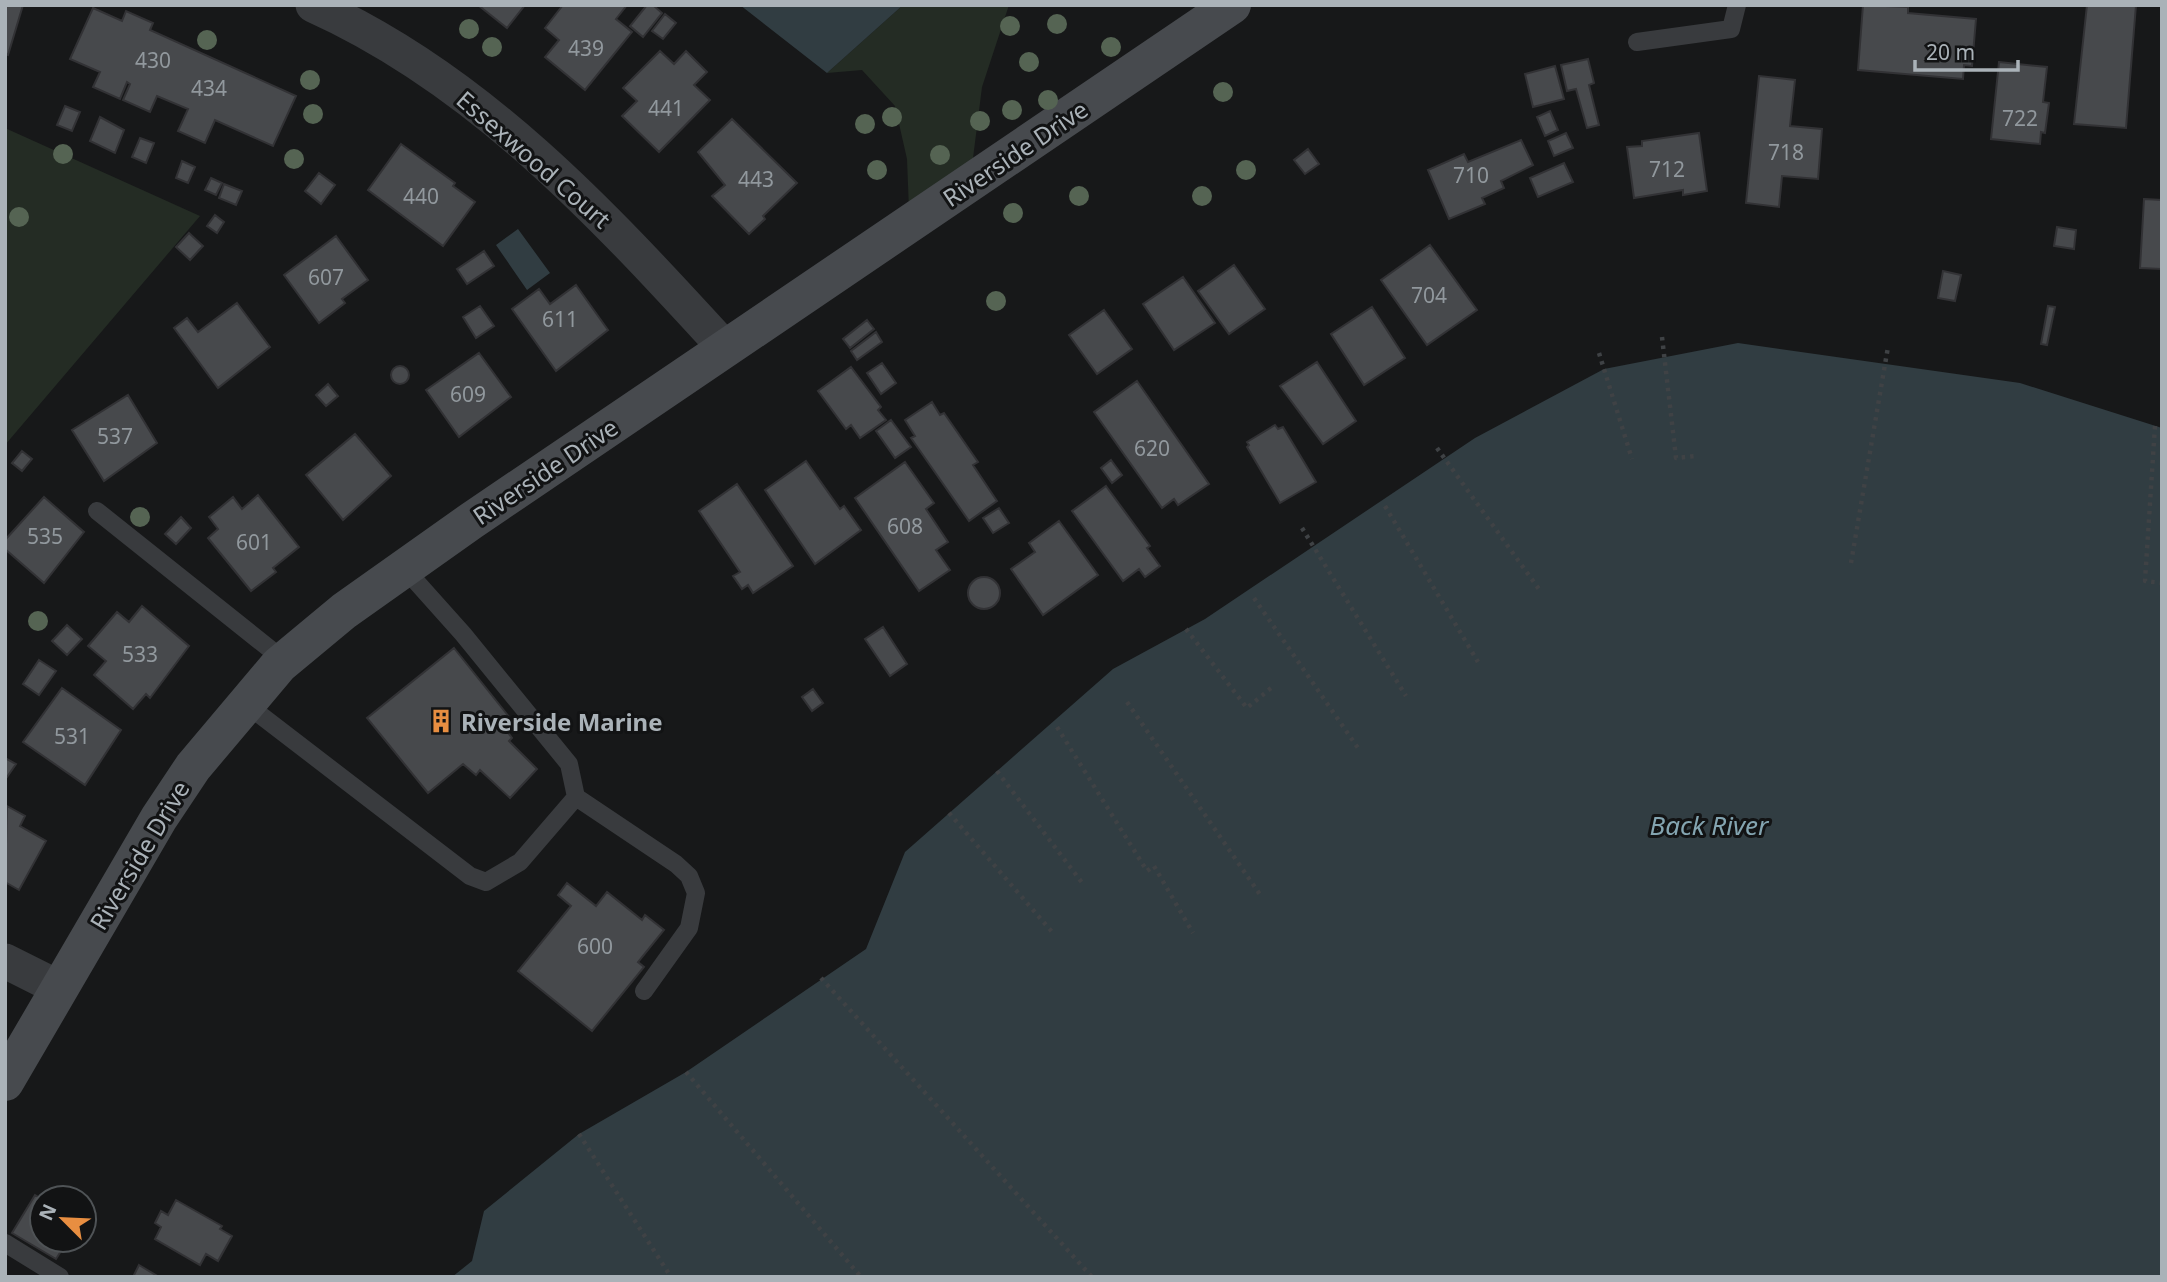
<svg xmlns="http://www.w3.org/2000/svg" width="2167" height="1282" viewBox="0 0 2167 1282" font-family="'Noto Sans',sans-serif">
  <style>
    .green { fill: #242c24 }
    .water { fill: #313d42 }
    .building { fill: #47494c; stroke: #323235; stroke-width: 2 }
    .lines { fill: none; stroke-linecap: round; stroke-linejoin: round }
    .path { stroke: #3f4245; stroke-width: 4.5; stroke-dasharray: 3.5 5; stroke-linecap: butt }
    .lane { stroke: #393b3e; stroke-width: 18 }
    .street { stroke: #393b3e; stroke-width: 35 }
    .secondary { stroke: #474a4e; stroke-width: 38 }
    .tree { fill: #556453 }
    .labels { text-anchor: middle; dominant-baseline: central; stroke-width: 6; stroke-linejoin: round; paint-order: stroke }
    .number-label { font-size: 21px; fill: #91989d }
    .street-label { font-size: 24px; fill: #aab2b8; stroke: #121314 }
    .poi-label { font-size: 24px; font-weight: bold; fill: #aab2b8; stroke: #121314; text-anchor: start }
    .water-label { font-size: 26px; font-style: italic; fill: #84a5b1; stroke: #121314 }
  </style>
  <rect width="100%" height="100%" fill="#171819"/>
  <path class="green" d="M 903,5 L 1009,5 L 982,87 L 972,166 L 909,210 L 907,159 L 895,106 L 862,70 L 827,73 Z
    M 5,128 L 200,216 L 5,445 Z"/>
  <path class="water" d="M 740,5 L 903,5 L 827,73 Z
    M 518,229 L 550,273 L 527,290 L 496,245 Z
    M 1738,343 L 2020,383 L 2162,428 L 2162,1277 L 452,1277 L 472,1261 L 484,1211 L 579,1134 L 686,1072 L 866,949 L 905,852 L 1113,669 L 1205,619 L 1475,438 L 1604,369 Z"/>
  <path class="building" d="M 5,5 L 23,5 L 8,55 L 5,54 Z
    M 478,5 L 525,5 L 507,28 Z
    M 563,5 L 627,5 L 616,19 L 632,32 L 585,90 L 545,57 L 559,40 L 545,28 Z
    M 647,5 L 653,5 L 662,13 L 643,37 L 630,26 Z
    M 1863,5 L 1908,7 L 1908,13 L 1976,19 L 1972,66 L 1964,65 L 1963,79 L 1858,70 Z
    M 2087,5 L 2136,5 L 2126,128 L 2074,124 Z
    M 93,8 L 122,21 L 126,11 L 153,23 L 150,30 L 296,96 L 273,146 L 215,120 L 205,143 L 178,131 L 188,109 L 157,96 L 150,112 L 123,100 L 130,84 L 127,82 L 120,99 L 93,87 L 100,72 L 70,59 Z
    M 665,14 L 676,23 L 663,39 L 652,31 Z
    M 660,51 L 674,64 L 686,51 L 707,72 L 694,85 L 710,100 L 659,152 L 622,116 L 637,101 L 623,88 Z
    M 1588,59 L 1594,83 L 1589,85 L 1599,125 L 1587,128 L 1576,89 L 1567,91 L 1561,65 Z
    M 1999,62 L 2047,67 L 2043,102 L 2049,103 L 2045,133 L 2041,132 L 2040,144 L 1991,139 Z
    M 1555,66 L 1564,99 L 1533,107 L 1525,74 Z
    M 1759,76 L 1795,80 L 1790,126 L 1822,129 L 1818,179 L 1782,176 L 1779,207 L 1746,203 Z
    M 65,106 L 80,112 L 72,131 L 57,125 Z
    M 1550,111 L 1558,130 L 1545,136 L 1537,117 Z
    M 100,117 L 124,130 L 115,153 L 90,141 Z
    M 732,119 L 797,183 L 763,216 L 765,219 L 749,234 L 712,196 L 725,185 L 698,152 Z
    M 1566,133 L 1573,148 L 1554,156 L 1548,141 Z
    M 1699,133 L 1707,191 L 1683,195 L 1683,190 L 1634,198 L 1627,147 L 1642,146 L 1642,141 Z
    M 140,138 L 154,143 L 146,163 L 132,157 Z
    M 1521,140 L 1533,165 L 1501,181 L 1504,188 L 1482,198 L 1485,204 L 1449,219 L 1428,170 L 1464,154 L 1468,162 Z
    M 401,144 L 455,183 L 453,186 L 475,202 L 443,246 L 368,190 Z
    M 1308,149 L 1319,164 L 1305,174 L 1294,160 Z
    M 182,161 L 195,167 L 188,183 L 176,178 Z
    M 1564,163 L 1573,182 L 1538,197 L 1530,178 Z
    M 319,173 L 335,185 L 321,204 L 305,191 Z
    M 211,178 L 222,183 L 216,195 L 205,190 Z
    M 224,184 L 242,191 L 236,205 L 219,198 Z
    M 2144,199 L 2162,200 L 2162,269 L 2140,268 Z
    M 215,215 L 224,222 L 217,233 L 207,226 Z
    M 2057,227 L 2076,230 L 2074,249 L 2054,246 Z
    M 189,233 L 203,246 L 190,260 L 176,247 Z
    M 336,236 L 368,280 L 342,299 L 345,303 L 319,323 L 284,275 Z
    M 1430,245 L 1477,310 L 1427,345 L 1381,280 Z
    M 484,251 L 494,266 L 467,284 L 457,269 Z
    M 1234,265 L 1265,309 L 1229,334 L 1198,291 Z
    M 1943,271 L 1961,275 L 1955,301 L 1938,298 Z
    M 1183,277 L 1215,323 L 1174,350 L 1143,304 Z
    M 576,285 L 608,330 L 556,371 L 512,309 L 539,289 L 550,304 Z
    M 237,303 L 270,347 L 218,388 L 174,328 L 187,318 L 198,332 Z
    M 480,306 L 494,326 L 476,338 L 463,317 Z
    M 2048,306 L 2055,307 L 2047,345 L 2041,344 Z
    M 1372,307 L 1405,358 L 1364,385 L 1331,334 Z
    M 1104,310 L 1132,349 L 1097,374 L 1069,335 Z
    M 867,320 L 874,329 L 850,348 L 843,339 Z
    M 876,332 L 882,342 L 857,360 L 851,351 Z
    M 479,353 L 511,397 L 459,437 L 426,390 Z
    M 1317,362 L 1356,421 L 1323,444 L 1280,386 Z
    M 882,363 L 896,383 L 881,394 L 867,373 Z
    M391 375a9 9 0 1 1 18 0a9 9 0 1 1-18 0Z
    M 851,367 L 881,407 L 878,410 L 886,420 L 860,438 L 851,425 L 846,429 L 818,391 Z
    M 1137,381 L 1209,484 L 1178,505 L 1174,499 L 1162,508 L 1094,412 Z
    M 328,384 L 338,396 L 326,406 L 316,395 Z
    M 128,395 L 157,443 L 104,481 L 72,430 Z
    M 932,402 L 940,415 L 944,413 L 978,462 L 973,465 L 997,501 L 969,521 L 911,438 L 915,436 L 905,420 Z
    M 891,420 L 911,447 L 895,458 L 876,431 Z
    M 1275,425 L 1278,429 L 1283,427 L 1316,482 L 1280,503 L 1247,447 L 1249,445 L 1247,442 Z
    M 355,434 L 391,476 L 343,520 L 306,475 Z
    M 22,451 L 32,459 L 22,471 L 12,463 Z
    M 1111,460 L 1122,475 L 1112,483 L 1101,468 Z
    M 806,461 L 840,509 L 844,506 L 861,530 L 815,564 L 765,490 Z
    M 905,462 L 934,503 L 926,509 L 948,542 L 936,550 L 950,570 L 919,591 L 855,498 Z
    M 737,484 L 793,566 L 753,593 L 748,585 L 742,589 L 733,576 L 740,572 L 699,511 Z
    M 1106,486 L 1150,546 L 1147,548 L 1160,566 L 1145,577 L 1139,569 L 1123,581 L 1072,511 Z
    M 258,495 L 299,547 L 273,568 L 276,572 L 251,591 L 208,538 L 218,529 L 209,517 L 233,497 L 242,509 Z
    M 44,497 L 84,532 L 44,583 L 5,549 L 5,540 Z
    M 999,508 L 1009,523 L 993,533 L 983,518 Z
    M 181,517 L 191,528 L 176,544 L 165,534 Z
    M 1059,521 L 1098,575 L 1043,615 L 1011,569 L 1035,552 L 1029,543 Z
    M968 593a16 16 0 1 1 32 0a16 16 0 1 1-32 0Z
    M 142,606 L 189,646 L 150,698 L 146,694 L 133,709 L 94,675 L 106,661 L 88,646 L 117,612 L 129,622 Z
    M 67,625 L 82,639 L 67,655 L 52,641 Z
    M 883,627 L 907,664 L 890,676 L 865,639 Z
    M 454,648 L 514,723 L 506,730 L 512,738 L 509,741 L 537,769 L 510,798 L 480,770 L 476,775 L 463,764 L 428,793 L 367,718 Z
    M 39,660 L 56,671 L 39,695 L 23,684 Z
    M 62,688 L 121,730 L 85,785 L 23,742 Z
    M 813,689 L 823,703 L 812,711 L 802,697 Z
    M 5,758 L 16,764 L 7,777 L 5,776 Z
    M 7,806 L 25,816 L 20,826 L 46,841 L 19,890 L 5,882 Z
    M 567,883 L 596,906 L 607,892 L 642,920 L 645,915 L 664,930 L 638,962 L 644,967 L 592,1031 L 518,971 L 571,906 L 558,895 Z
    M 35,1195 L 42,1199 L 42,1240 L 68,1240 L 56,1259 L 12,1233 Z
    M 176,1200 L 222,1226 L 220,1229 L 232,1236 L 218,1261 L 206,1254 L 200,1265 L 155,1239 L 161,1227 L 155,1223 L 161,1211 L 168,1215 Z
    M 139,1265 L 159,1277 L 133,1277 Z"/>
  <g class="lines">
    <path class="path" d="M 1662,337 L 1676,458 L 1696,456
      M 1599,353 L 1632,459
      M 2155,426 L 2145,581 L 2162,583
      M 1437,448 L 1541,592
      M 1385,506 L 1478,662
      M 1302,528 L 1406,696
      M 1851,563 L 1888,347
      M 1254,598 L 1358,748
      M 1186,629 L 1247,708 L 1271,688
      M 1127,702 L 1261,896
      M 1057,727 L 1147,871 L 1154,866 L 1193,933
      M 997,771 L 1083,884
      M 949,813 L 1053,933
      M 821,978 L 1092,1277
      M 686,1072 L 861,1277
      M 579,1134 L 671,1277"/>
    <path class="lane" d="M 1637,42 L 1731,29 L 1737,5
      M 97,511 L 285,661
      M 404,568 L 463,634 L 569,764 L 576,797 L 676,864 L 689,876 L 696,893 L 689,928 L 644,991
      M 246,704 L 470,876 L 486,882 L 520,862 L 576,797
      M 5,1243 L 60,1277"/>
    <path class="street" d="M 313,5 C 480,80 605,217 726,349
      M 5,961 L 59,988"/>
    <path class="secondary" d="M 5,1082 L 159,818 L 193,767 L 279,665 L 344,611 L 471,521 L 1232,5"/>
  </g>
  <g class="tree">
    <circle cx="1057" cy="24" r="10"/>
    <circle cx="1010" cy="26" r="10"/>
    <circle cx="469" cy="29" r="10"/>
    <circle cx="207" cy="40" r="10"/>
    <circle cx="492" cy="47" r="10"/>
    <circle cx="1111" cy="47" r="10"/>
    <circle cx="1029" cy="62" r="10"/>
    <circle cx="310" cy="80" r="10"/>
    <circle cx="1223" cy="92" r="10"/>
    <circle cx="1048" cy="100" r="10"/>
    <circle cx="1012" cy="110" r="10"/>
    <circle cx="313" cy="114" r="10"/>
    <circle cx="892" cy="117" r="10"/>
    <circle cx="980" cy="121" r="10"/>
    <circle cx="865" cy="124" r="10"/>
    <circle cx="63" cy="154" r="10"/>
    <circle cx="940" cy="155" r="10"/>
    <circle cx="294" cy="159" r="10"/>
    <circle cx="877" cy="170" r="10"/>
    <circle cx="1246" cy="170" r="10"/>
    <circle cx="1079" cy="196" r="10"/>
    <circle cx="1202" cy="196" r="10"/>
    <circle cx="1013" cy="213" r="10"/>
    <circle cx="19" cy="217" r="10"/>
    <circle cx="996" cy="301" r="10"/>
    <circle cx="140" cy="517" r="10"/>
    <circle cx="38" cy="621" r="10"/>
  </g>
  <defs>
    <g id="building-bare" transform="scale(1.89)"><path d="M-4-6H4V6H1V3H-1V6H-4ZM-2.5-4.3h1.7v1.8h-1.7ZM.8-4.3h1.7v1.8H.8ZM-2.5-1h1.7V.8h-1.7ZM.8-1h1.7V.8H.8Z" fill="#e88e41" stroke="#121314" stroke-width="2.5" paint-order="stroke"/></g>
  </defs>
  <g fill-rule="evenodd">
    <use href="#building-bare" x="441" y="721"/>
  </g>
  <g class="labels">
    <g class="number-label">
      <text x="586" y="48">439</text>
      <text x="153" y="60">430</text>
      <text x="209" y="88">434</text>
      <text x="666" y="108">441</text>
      <text x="2020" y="118">722</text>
      <text x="1786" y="152">718</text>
      <text x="1667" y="169">712</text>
      <text x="1471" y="175">710</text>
      <text x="756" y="179">443</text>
      <text x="421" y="196">440</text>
      <text x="326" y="277">607</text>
      <text x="1429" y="295">704</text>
      <text x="560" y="319">611</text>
      <text x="468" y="394">609</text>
      <text x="115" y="436">537</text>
      <text x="1152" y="448">620</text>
      <text x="905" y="526">608</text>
      <text x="45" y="536">535</text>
      <text x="254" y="542">601</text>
      <text x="140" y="654">533</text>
      <text x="72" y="736">531</text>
      <text x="595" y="946">600</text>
    </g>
    <g class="street-label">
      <text transform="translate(1015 153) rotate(-34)">Riverside Drive</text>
      <text transform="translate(534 159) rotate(41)">Essexwood Court</text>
      <text transform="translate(545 471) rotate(-34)">Riverside Drive</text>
      <text transform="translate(139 855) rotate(-59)">Riverside Drive</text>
    </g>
    <g class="poi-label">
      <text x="461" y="721">Riverside Marine</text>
    </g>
    <g class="water-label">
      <text x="1709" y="825">Back River</text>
    </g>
  </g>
  <rect width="2167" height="1282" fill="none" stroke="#aab2b8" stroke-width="14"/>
  <g transform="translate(63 1219) rotate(294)"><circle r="33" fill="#121314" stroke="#4f5356" stroke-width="2"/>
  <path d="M0-5L12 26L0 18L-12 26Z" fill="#e88e41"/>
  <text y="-10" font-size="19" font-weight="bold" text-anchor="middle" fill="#aab2b8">N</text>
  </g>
  <path d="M1915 60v10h103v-10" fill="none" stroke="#aab2b8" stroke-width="3.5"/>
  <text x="1926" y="60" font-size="21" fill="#aab2b8" stroke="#121314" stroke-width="5" paint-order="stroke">20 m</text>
</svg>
